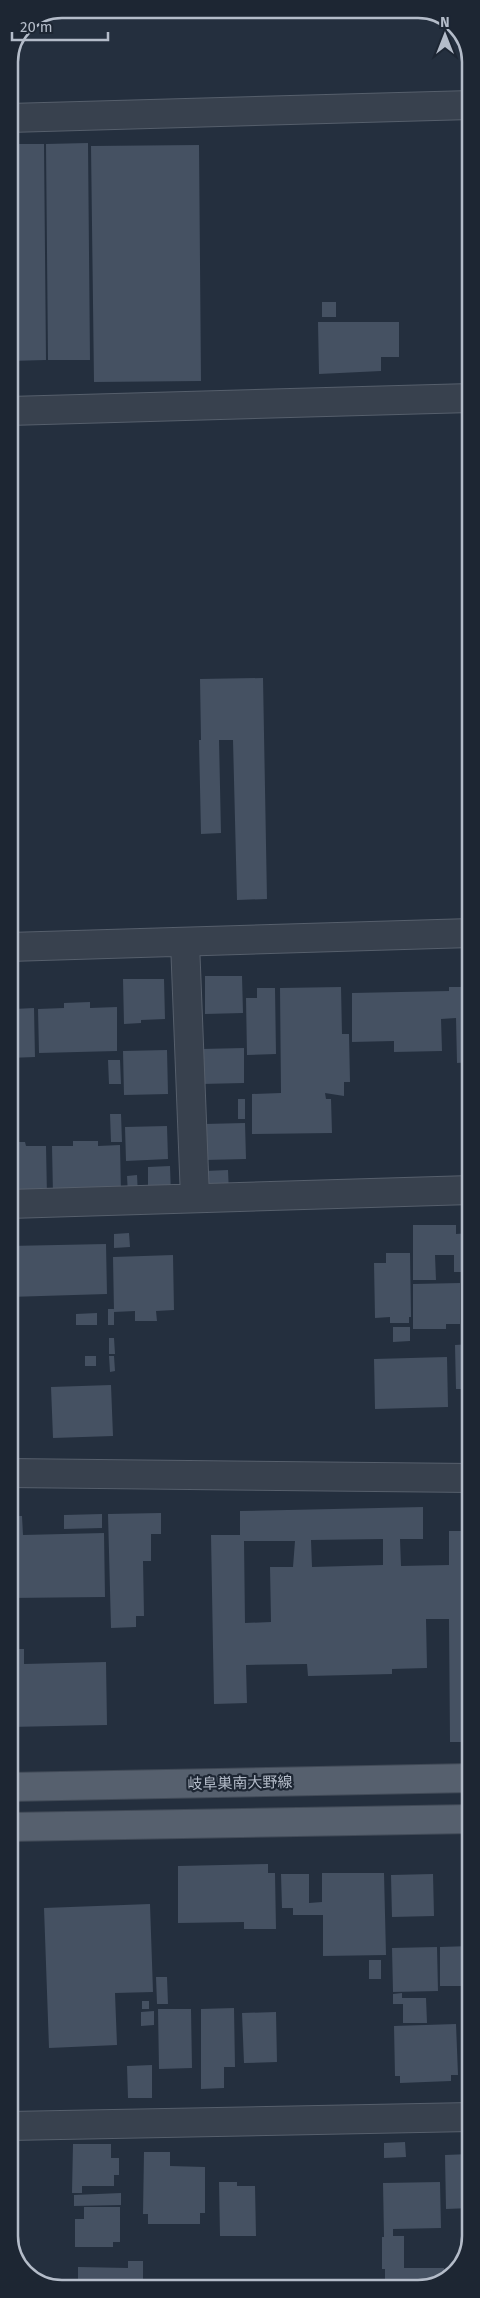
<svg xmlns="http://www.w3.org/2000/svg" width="480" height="2298" viewBox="0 0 480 2298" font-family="'Fira Sans','Noto Sans JP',sans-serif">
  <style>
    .building { fill: #455162; fill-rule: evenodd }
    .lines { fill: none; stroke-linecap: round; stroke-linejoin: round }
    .street-casing { stroke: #565f6c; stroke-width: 30 }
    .primary-casing { stroke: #414a57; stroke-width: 30 }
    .street { stroke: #38414e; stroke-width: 28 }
    .primary { stroke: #56606e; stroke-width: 28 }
    .labels { text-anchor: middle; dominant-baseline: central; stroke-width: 4.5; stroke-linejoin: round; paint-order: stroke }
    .street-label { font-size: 15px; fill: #b4bcc9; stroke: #1d2633 }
    .rim { fill: none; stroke: #b4bcc9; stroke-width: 2.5 }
  </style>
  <rect width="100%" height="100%" fill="#242f3e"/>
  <path class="building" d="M 88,143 L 90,360 L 48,360 L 46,144 Z
    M 9,144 L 44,144 L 46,360 L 9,361 Z
    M 199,145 L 201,381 L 94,382 L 91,146 Z
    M 322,302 L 336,302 L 336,317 L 322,317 Z
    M 318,322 L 399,322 L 399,357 L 381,357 L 381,371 L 319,374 Z
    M 263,678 L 267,899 L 237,900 L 233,740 L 219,740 L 221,833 L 201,834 L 199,740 L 201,740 L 200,679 Z
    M 205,976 L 242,976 L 243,1013 L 205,1014 Z
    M 123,979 L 164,979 L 165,1019 L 141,1020 L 141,1023 L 124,1024 Z
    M 341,987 L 342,1034 L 349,1034 L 350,1082 L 344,1082 L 344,1096 L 325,1093 L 326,1099 L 331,1099 L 332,1133 L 252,1134 L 252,1094 L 281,1093 L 280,988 Z
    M 449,987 L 471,987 L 471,1062 L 457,1063 L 456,1018 L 441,1019 L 442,1051 L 394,1052 L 394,1041 L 352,1042 L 352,993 L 449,991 Z
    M 257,988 L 275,988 L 276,1054 L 247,1055 L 246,998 L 257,998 Z
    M 90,1002 L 90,1008 L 117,1007 L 117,1051 L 39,1053 L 38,1009 L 64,1008 L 64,1003 Z
    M 9,1004 L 14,1004 L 14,1009 L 34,1008 L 35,1057 L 9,1058 Z
    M 244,1048 L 244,1083 L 201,1084 L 201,1049 Z
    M 167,1050 L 168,1094 L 124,1095 L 123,1051 Z
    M 108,1060 L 120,1060 L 121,1084 L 109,1084 Z
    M 238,1099 L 245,1099 L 245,1119 L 238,1119 Z
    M 110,1114 L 121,1114 L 122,1142 L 111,1142 Z
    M 245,1123 L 246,1159 L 205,1160 L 204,1124 Z
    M 167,1126 L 168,1159 L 126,1161 L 125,1127 Z
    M 73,1141 L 98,1141 L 98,1146 L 120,1145 L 121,1194 L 53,1195 L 52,1146 L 73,1146 Z
    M 9,1142 L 25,1142 L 26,1146 L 46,1146 L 47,1196 L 9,1197 Z
    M 170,1166 L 171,1195 L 148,1196 L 148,1167 Z
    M 228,1170 L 229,1194 L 205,1195 L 205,1171 Z
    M 137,1175 L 138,1195 L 128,1195 L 127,1176 Z
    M 413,1225 L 456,1225 L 456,1234 L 470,1233 L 470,1254 L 465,1254 L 465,1272 L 454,1272 L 454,1255 L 435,1255 L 436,1280 L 413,1280 Z
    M 129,1233 L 130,1247 L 114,1248 L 114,1234 Z
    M 106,1244 L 107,1294 L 9,1297 L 9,1246 Z
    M 386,1253 L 410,1253 L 411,1317 L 409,1317 L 409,1323 L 390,1323 L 390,1317 L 375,1318 L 374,1263 L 386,1263 Z
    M 173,1255 L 174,1310 L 156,1311 L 157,1321 L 135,1321 L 135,1311 L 114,1312 L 113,1257 Z
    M 460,1283 L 460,1324 L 446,1324 L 446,1329 L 413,1329 L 413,1284 Z
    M 464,1283 L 471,1283 L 471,1320 L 465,1320 Z
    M 108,1309 L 114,1309 L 114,1325 L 108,1325 Z
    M 97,1313 L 97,1325 L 76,1325 L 76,1314 Z
    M 393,1327 L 410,1327 L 410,1341 L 393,1342 Z
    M 109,1338 L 114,1338 L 115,1354 L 109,1354 Z
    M 471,1344 L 471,1389 L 456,1389 L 455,1345 Z
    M 85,1356 L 96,1356 L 96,1366 L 85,1366 Z
    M 109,1356 L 114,1356 L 115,1371 L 110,1372 Z
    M 447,1357 L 448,1407 L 375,1409 L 374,1359 Z
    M 111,1385 L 113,1436 L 53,1438 L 51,1387 Z
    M 423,1507 L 423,1539 L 400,1539 L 401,1566 L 449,1565 L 449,1531 L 471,1531 L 471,1742 L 450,1742 L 449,1619 L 426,1619 L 427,1668 L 392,1669 L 392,1674 L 308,1676 L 307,1664 L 246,1665 L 247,1703 L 214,1704 L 211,1535 L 240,1535 L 240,1511 ZM 383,1539 L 383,1565 L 312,1567 L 311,1540 ZM 244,1541 L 295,1541 L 293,1567 L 270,1567 L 271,1622 L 245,1623 Z
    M 161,1513 L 161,1534 L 151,1534 L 151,1561 L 143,1561 L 144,1616 L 136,1616 L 136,1627 L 111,1628 L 108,1514 Z
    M 102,1514 L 102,1528 L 64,1529 L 64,1515 Z
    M 9,1516 L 22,1516 L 23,1535 L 104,1533 L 105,1597 L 9,1598 Z
    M 14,1649 L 24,1649 L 24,1664 L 106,1662 L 107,1725 L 9,1727 L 9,1664 L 14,1664 Z
    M 268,1864 L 268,1873 L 275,1873 L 276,1929 L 244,1929 L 244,1922 L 178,1923 L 178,1866 Z
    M 322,1873 L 384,1873 L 386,1955 L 323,1956 L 323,1915 L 293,1915 L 293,1908 L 282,1908 L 281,1874 L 309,1874 L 309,1903 L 322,1902 Z
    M 433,1874 L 434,1916 L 392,1917 L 391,1875 Z
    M 150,1904 L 153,1992 L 115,1993 L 117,2045 L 49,2048 L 44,1908 Z
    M 471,1946 L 471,1986 L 440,1986 L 440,1947 Z
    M 437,1947 L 438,1991 L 393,1992 L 392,1948 Z
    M 369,1960 L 381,1960 L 381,1979 L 369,1979 Z
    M 156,1977 L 167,1977 L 168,2004 L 157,2004 Z
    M 402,1993 L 402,1998 L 426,1998 L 427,2023 L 403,2023 L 403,2004 L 393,2004 L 393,1994 Z
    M 142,2001 L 149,2001 L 149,2009 L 142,2009 Z
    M 234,2008 L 235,2067 L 224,2067 L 224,2088 L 201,2089 L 201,2009 Z
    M 158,2009 L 191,2009 L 192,2068 L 159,2069 Z
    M 154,2011 L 154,2025 L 141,2026 L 141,2012 Z
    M 276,2012 L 277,2062 L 244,2063 L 242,2013 Z
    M 456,2024 L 458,2075 L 451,2075 L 451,2081 L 400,2083 L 400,2076 L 395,2076 L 394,2026 Z
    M 462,2034 L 471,2034 L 471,2059 L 463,2059 Z
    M 152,2065 L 152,2098 L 128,2098 L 127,2066 Z
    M 462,2078 L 470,2078 L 471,2092 L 462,2092 Z
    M 405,2142 L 406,2157 L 384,2158 L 384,2143 Z
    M 73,2144 L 111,2144 L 111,2158 L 119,2158 L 119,2175 L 114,2175 L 114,2186 L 82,2186 L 82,2193 L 72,2193 Z
    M 144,2152 L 170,2152 L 170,2166 L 205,2167 L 205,2213 L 200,2213 L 200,2224 L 148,2224 L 148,2214 L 143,2214 Z
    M 470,2154 L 471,2208 L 446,2209 L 445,2155 Z
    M 219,2182 L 237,2182 L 237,2186 L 255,2186 L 256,2236 L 220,2236 Z
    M 440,2182 L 441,2228 L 393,2229 L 393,2236 L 404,2236 L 404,2268 L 444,2268 L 444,2279 L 425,2289 L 385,2289 L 385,2269 L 382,2269 L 382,2237 L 384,2237 L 383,2183 Z
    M 121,2193 L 121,2205 L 74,2206 L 74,2195 Z
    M 84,2207 L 120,2207 L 120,2242 L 113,2242 L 113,2247 L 75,2247 L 75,2219 L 84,2219 Z
    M 128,2261 L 143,2261 L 143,2289 L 78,2289 L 78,2267 L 128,2268 Z"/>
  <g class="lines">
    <g class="street-casing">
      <path id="street" d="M 9,118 L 471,105
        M 9,411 L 471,398
        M 185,942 L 195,1198
        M 9,947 L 471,933
        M 9,1204 L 471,1190
        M 9,1473 L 471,1478
        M 9,2126 L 471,2117"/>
    </g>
    <g class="primary-casing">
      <path id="primary" d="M 9,1787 L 471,1778
        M 9,1827 L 471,1819"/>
    </g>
    <use href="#street" class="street"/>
    <use href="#primary" class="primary"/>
  </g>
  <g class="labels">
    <g class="street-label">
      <text transform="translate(240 1783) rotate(-1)">岐阜巣南大野線</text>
    </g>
  </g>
  <path d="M0 0H480V2298H0ZM62 18H418A44 44 0 0 1 462 62V2236A44 44 0 0 1 418 2280H62A44 44 0 0 1 18 2236V62A44 44 0 0 1 62 18Z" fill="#1d2633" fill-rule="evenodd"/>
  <path class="rim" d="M62 18H418A44 44 0 0 1 462 62V2236A44 44 0 0 1 418 2280H62A44 44 0 0 1 18 2236V62A44 44 0 0 1 62 18Z"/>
  <g transform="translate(445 35)" stroke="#1d2633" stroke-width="4" paint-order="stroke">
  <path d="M0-4L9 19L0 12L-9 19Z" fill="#b4bcc9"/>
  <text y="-8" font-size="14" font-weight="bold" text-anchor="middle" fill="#b4bcc9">N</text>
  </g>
  <path d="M12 32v8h96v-8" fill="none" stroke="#b4bcc9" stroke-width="2.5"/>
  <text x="20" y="32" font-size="15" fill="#b4bcc9" stroke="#1d2633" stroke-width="4" paint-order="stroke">20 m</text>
</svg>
